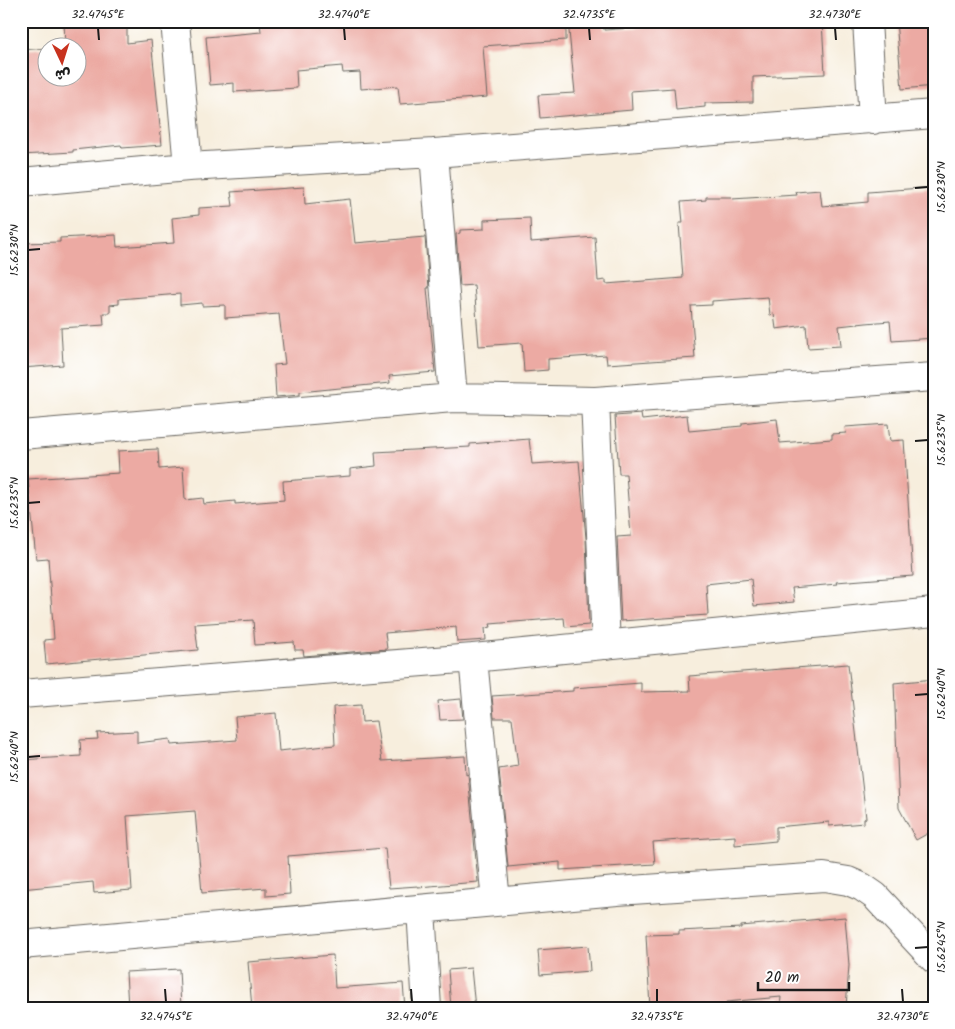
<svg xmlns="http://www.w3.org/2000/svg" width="955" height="1029" viewBox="0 0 955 1029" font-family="Kalam,'Playpen Sans Arabic',sans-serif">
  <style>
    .building { fill: #ecaaa3 }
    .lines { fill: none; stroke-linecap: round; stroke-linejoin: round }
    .minor-casing { stroke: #696660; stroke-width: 30 }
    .minor { stroke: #fff; stroke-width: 28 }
    .ticks { fill: none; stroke: #1c1c1c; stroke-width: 2 }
    .neatline { fill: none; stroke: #1c1c1c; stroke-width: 2 }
    .ticks-label { font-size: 12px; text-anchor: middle; fill: #1c1c1c }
  </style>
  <rect width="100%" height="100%" fill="#fff"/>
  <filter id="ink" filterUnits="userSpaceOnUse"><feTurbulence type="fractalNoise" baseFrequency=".02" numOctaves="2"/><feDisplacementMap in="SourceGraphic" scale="10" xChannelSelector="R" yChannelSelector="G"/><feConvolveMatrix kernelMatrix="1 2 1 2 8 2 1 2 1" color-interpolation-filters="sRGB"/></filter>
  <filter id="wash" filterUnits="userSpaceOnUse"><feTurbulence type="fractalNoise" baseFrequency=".0096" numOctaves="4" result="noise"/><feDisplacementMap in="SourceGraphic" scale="20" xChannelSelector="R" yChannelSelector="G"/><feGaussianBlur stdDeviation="1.12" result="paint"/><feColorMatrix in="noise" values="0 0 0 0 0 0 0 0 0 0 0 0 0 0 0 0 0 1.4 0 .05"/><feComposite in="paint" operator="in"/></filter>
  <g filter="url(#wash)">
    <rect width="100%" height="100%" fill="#f7eedd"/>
    <g id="blocks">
      <path class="building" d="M 64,21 L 100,21 L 100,25 L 127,24 L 127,43 L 151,40 L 162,145 L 122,148 L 121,145 L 73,150 L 73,152 L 21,155 L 21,50 L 48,48 L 48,78 L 78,78 L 78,48 L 62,48 L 65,47 Z
        M 260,21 L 292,21 L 292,24 L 321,21 L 566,21 L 566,40 L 483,46 L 487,97 L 400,104 L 398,86 L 361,89 L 360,72 L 343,73 L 342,66 L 296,70 L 297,88 L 234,92 L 234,83 L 210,85 L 206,37 L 261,32 Z
        M 568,21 L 604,21 L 604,30 L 672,25 L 672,21 L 822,21 L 825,74 L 753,77 L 753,102 L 705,103 L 705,107 L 676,110 L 674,88 L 631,91 L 632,110 L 540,118 L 538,95 L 575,93 Z
        M 896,21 L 934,21 L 934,86 L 902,89 Z
        M 304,187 L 305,204 L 350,199 L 355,243 L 425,237 L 429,288 L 427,288 L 435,372 L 389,376 L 390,383 L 300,392 L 300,395 L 276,397 L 274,365 L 285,364 L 279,314 L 225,318 L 225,305 L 202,306 L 202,303 L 180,305 L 180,294 L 119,299 L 119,304 L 110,305 L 110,313 L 103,313 L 104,325 L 61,328 L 63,365 L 21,368 L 21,243 L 60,242 L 60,238 L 116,235 L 117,247 L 174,243 L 172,218 L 199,215 L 199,208 L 233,206 L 231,192 Z
        M 934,187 L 934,338 L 892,341 L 890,321 L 866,323 L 839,326 L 841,346 L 808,348 L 806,325 L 776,329 L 774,314 L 770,315 L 768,297 L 712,301 L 712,305 L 691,306 L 695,358 L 607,364 L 606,355 L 548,359 L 548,370 L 524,372 L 522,343 L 479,346 L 474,285 L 460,286 L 456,234 L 460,233 L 460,230 L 484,229 L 484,220 L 530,218 L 531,242 L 595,237 L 598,281 L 606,280 L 606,284 L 683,278 L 679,223 L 683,223 L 681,202 L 706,200 L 706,197 L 731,197 L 732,199 L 797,195 L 796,192 L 820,190 L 822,206 L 868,202 L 868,192 Z
        M 641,414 L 642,420 L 687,415 L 689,431 L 742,426 L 742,423 L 777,419 L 780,443 L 832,439 L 832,434 L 846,433 L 845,427 L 888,424 L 890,441 L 904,440 L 913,576 L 836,582 L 837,584 L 792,588 L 794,602 L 754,606 L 751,579 L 706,584 L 708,615 L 621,621 L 617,537 L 631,536 L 626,474 L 619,474 L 615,416 Z
        M 529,439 L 532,464 L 579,461 L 586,538 L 589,625 L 565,627 L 564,618 L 490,624 L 491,627 L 485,628 L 486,640 L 457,642 L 456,627 L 385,633 L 387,649 L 304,656 L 303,650 L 295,650 L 294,642 L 255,645 L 253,620 L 195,624 L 198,650 L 46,664 L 44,640 L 54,639 L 48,558 L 36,559 L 28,479 L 119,473 L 118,451 L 158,449 L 159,469 L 183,467 L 185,500 L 203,498 L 204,504 L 235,501 L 235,504 L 284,500 L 283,481 L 350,476 L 350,469 L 376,466 L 375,452 L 470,447 L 470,444 Z
        M 848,664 L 866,818 L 864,819 L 864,823 L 829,826 L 829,822 L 776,827 L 776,841 L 735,845 L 735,836 L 653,842 L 655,864 L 560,870 L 560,862 L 508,867 L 499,769 L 518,766 L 512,718 L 494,718 L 492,696 L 573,691 L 573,688 L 641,683 L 641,692 L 690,691 L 689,676 Z
        M 934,679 L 934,830 L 916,840 L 899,808 L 894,683 Z
        M 461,699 L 463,719 L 440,720 L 438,701 Z
        M 361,705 L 362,722 L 376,721 L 382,761 L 465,756 L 466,775 L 468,774 L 478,882 L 418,887 L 418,886 L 389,888 L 385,848 L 288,856 L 290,894 L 266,896 L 266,888 L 202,893 L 195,811 L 127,816 L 132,890 L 94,893 L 93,882 L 21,889 L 21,760 L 81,756 L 80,740 L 98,739 L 97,733 L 137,731 L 137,743 L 170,739 L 171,745 L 237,740 L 235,717 L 276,713 L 279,751 L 335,745 L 333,707 Z
        M 845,917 L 849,965 L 846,1008 L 780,1008 L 781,997 L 726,1002 L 727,1008 L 650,1008 L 646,935 L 679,934 L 679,931 L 741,928 L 741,926 Z
        M 588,946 L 590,971 L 540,975 L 538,950 Z
        M 333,955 L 335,988 L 403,983 L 405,1008 L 252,1008 L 248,962 Z
        M 471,968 L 475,1008 L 451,1008 L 448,970 Z
        M 179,969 L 181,1008 L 128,1008 L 126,972 Z"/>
    </g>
  </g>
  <g filter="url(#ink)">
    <use href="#blocks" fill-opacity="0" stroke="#696660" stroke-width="1"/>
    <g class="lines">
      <g class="minor-casing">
        <path id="minor" d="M 175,21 L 188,167
          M 867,21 L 873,120
          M 434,153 L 453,398
          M 21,182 L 188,167 L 434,153 L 934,114
          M 595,401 L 606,645
          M 21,435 L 453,398 L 595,401 L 934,377
          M 473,658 L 496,902
          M 21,694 L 473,658 L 934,612
          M 421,909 L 427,1008
          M 21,945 L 617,891 L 824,877 L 848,881 L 862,887 L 875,896 L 934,959"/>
      </g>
      <use href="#minor" class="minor"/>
    </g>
  </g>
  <path class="ticks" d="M 98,28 L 99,40M 344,28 L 345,40M 589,28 L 590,40M 835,28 L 836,40M 915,188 L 928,187M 28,250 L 40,249M 915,441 L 928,440M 28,503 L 40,502M 915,695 L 928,694M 28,757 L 40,756M 915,948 L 928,947M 165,989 L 166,1002M 411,989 L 412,1002M 657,989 L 657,1002M 902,989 L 903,1002"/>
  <rect width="955" height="1029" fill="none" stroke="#fff" stroke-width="55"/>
  <g transform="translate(62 62) rotate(176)"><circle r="24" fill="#ffffff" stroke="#a4a4a4"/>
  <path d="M0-4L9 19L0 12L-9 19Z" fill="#c8321e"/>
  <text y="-8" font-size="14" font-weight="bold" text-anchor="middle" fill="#1c1c1c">ش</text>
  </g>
  <path d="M758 982v8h91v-8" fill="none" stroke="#1c1c1c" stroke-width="2.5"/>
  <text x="765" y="982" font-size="15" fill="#1c1c1c" stroke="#ffffff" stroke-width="4" paint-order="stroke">20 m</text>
  <rect x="28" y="28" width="900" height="974" class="neatline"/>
  <g class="ticks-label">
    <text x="98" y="18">32.4745°E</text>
    <text x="344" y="18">32.4740°E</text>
    <text x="589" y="18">32.4735°E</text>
    <text x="835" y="18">32.4730°E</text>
    <text transform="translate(941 187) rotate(-90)" y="4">15.6230°N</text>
    <text transform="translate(14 250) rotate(-90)" y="4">15.6230°N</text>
    <text transform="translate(941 440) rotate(-90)" y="4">15.6235°N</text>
    <text transform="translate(14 503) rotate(-90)" y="4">15.6235°N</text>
    <text transform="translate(941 694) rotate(-90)" y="4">15.6240°N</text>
    <text transform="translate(14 757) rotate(-90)" y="4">15.6240°N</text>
    <text transform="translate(941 947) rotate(-90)" y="4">15.6245°N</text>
    <text x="166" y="1020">32.4745°E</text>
    <text x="412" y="1020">32.4740°E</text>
    <text x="657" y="1020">32.4735°E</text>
    <text x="903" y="1020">32.4730°E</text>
  </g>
</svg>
